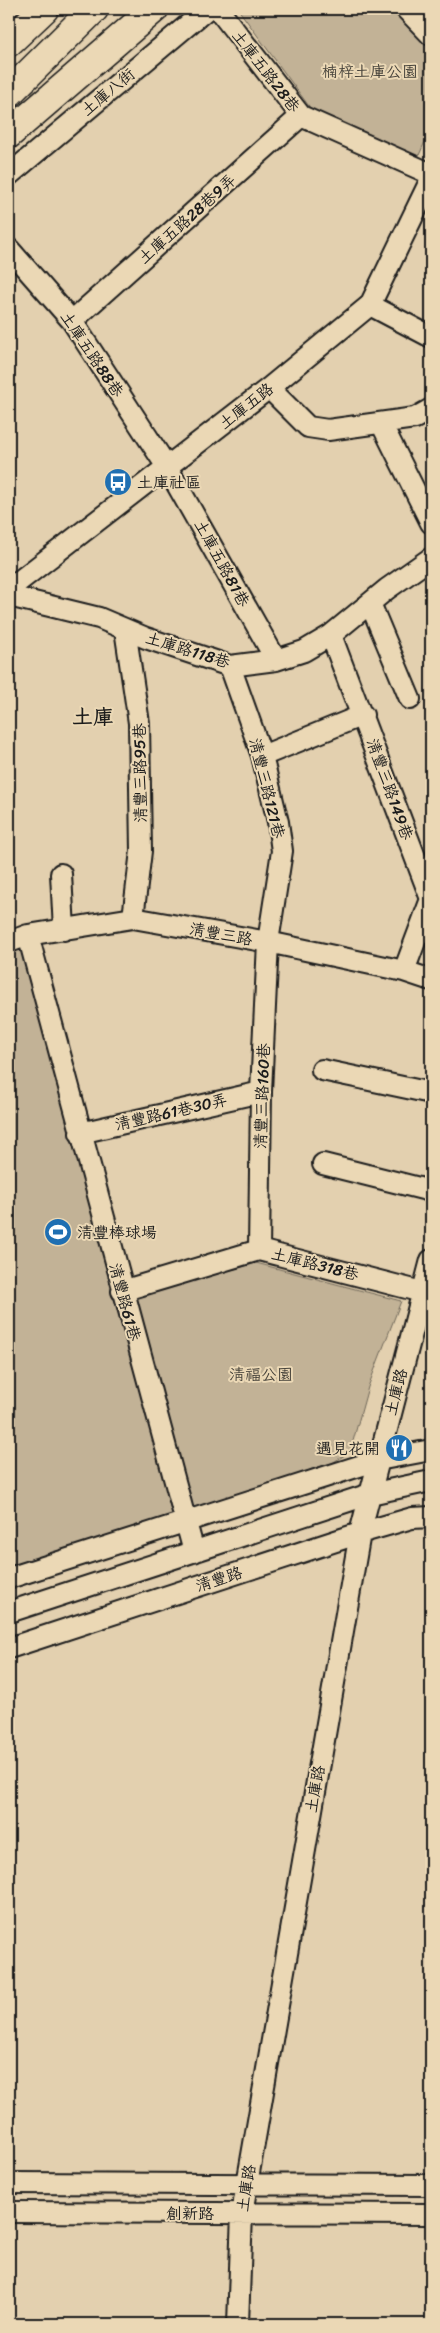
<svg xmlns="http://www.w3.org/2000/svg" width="440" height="2333" viewBox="0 0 440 2333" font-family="Sriracha,'LXGW WenKai TC',sans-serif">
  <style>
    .green { fill: #c2b296; stroke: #6f6759 }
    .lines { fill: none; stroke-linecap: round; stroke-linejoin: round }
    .minor-casing { stroke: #1c1c1c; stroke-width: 24 }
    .highway-casing { stroke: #1c1c1c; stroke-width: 31 }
    .minor { stroke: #ebd8b5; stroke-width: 20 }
    .highway { stroke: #ebd8b5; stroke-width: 28 }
    .labels { text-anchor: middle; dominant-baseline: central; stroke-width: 4; stroke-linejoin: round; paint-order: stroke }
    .street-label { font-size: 16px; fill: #1c1c1c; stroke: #ebd8b5 }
    .park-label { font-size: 16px; fill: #46423a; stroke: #ebd8b5 }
    .poi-label { font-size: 16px; fill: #1c1c1c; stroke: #ebd8b5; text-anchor: start }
    .district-label { font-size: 21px; font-weight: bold; fill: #1c1c1c; stroke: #ebd8b5 }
  </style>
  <rect width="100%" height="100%" fill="#e3d0af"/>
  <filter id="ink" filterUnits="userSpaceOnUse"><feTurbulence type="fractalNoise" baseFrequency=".02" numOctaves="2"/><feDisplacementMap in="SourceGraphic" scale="10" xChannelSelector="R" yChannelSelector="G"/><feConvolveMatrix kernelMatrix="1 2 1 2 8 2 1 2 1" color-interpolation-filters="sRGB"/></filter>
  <g filter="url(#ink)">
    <path class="green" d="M 238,9 L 396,9 L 431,44 L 431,128 L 416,162 L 311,109 Z
      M 28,935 L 134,1297 L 256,1263 L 401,1301 L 368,1387 L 350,1452 L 332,1463 L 312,1469 L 186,1522 L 9,1574 L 9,942 Z"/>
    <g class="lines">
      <g class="minor-casing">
        <path id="minor" d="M 218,9 L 301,116 L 431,174
          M 406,9 L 431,35
          M 9,175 L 207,9
          M 9,249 L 72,321 L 167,467 L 276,660
          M 370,305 L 431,337
          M 72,321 L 301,116
          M 269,388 L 308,427 L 328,430 L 415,418 L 431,409
          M 381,423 L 431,523
          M 9,589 L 269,388 L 370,305 L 431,179
          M 9,596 L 99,618 L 146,638 L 230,666 L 276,660 L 304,651 L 331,635 L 387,589 L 431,558
          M 370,603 L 410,699
          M 125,629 L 139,723 L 141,851 L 133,918
          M 331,635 L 431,899 L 404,971
          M 230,666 L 262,756 L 278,822 L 282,851 L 268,942 L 261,1092 L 259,1250
          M 262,756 L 363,715
          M 61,874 L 64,930
          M 28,935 L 194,1552
          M 9,942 L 28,935 L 133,918 L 268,942 L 404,971 L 431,980
          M 322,1070 L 431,1093
          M 80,1133 L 261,1092
          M 323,1164 L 431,1191
          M 122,1291 L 259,1250 L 422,1292
          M 9,1578 L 378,1460 L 431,1450
          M 9,1612 L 370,1494 L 431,1481
          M 9,1648 L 360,1533 L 412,1518 L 431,1517
          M 9,2183 L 431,2185
          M 9,2212 L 431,2214
          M 238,2324 L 242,2213 L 360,1533 L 431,1260"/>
      </g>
      <g class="highway-casing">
        <path id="highway" d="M 9,42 L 44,9
          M 9,93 L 94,9
          M 9,134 L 154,9"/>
      </g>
      <use href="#minor" class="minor"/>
      <use href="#highway" class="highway"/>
    </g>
  </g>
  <defs>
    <g id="bus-disc" transform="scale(1.4375)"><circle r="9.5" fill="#1f6fb2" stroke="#ebd8b5"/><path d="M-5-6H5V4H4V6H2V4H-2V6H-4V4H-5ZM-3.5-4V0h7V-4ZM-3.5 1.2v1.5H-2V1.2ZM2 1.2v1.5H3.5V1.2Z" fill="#fff"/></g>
    <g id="stadium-disc" transform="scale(1.4375)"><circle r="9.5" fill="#1f6fb2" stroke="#ebd8b5"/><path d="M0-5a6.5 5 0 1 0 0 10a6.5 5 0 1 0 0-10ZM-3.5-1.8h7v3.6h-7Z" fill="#fff"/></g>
    <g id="restaurant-disc" transform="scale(1.4375)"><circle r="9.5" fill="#1f6fb2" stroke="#ebd8b5"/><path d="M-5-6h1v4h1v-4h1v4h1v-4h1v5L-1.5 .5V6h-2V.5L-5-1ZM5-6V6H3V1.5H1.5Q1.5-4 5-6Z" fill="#fff"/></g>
  </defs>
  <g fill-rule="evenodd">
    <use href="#bus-disc" x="118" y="482"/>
    <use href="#stadium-disc" x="58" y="1232"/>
    <use href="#restaurant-disc" x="399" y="1448"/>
  </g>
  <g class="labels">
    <g class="street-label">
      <text transform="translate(266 71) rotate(52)">土庫五路28巷</text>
      <text transform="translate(108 92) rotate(-40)">土庫八街</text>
      <text transform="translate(187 219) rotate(-42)">土庫五路28巷9弄</text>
      <text transform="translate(92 354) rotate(56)">土庫五路88巷</text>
      <text transform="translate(246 406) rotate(-38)">土庫五路</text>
      <text transform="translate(222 563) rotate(61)">土庫五路81巷</text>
      <text transform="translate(188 650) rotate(17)">土庫路118巷</text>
      <text transform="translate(140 773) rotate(-91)">清豐三路95巷</text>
      <text transform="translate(267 788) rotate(76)">清豐三路121巷</text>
      <text transform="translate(390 789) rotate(70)">清豐三路149巷</text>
      <text transform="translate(221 934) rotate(10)">清豐三路</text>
      <text transform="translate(262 1096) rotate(-88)">清豐三路160巷</text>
      <text transform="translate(171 1112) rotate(-13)">清豐路61巷30弄</text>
      <text transform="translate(315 1264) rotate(14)">土庫路318巷</text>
      <text transform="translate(125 1302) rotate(75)">清豐路61巷</text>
      <text transform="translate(396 1392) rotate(-76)">土庫路</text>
      <text transform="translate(219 1579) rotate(-18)">清豐路</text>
      <text transform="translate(315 1789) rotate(-80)">土庫路</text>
      <text transform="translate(246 2188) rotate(-81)">土庫路</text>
      <text x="190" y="2213">創新路</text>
    </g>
    <g class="park-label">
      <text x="370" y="71">楠梓土庫公園</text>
      <text x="261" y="1374">清福公園</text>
    </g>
    <g class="poi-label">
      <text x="137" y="482">土庫社區</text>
      <text x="77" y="1232">清豐棒球場</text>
      <text x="380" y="1448" text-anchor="end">遇見花開</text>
    </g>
    <g class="district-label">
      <text x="93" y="717">土庫</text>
    </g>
  </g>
  <rect width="440" height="2333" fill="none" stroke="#ebd8b5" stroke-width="30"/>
  <rect x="15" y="15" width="410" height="2303" fill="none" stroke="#1c1c1c" stroke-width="2" filter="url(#ink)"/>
</svg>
